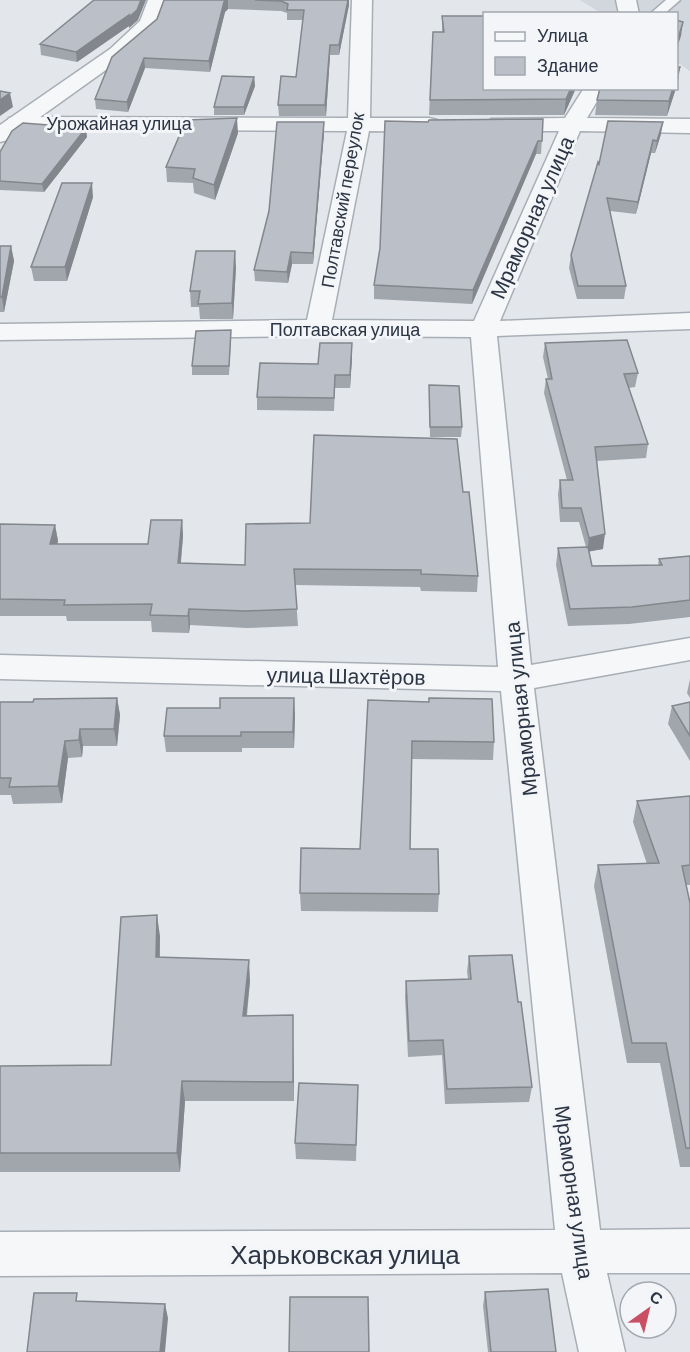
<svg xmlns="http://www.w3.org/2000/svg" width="690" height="1352" viewBox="0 0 690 1352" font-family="Barlow,sans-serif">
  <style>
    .built { fill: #d2d6dd }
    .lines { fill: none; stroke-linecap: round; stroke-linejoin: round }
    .service-casing { stroke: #a8aeb5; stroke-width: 3 }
    .minor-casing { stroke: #a8aeb5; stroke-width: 3 }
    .tertiary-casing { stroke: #a8aeb5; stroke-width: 3 }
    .service { fill: #f6f7f9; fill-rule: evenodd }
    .minor { fill: #f6f7f9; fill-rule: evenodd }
    .tertiary { fill: #f6f7f9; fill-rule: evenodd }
    .wall { fill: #a1a5ac }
    .shaded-wall { fill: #83868c }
    .building { fill: #bbc0c8; stroke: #83868c; stroke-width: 1.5 }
    .labels { text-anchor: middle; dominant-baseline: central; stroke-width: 6; stroke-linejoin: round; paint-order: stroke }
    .far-street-label { font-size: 18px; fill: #2c3543; stroke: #f3f5f8 }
    .street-label { font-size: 21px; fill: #2c3543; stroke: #f3f5f8 }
    .near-street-label { font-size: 26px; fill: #2c3543; stroke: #f3f5f8 }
  </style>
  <rect width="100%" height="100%" fill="#e3e7eb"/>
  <path class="built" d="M 580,0 L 690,0 L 690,71 L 677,62 L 676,14 L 601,13 Z"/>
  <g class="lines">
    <g class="service-casing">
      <path id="service" d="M 666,0 L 680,0 L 664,14 L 650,14 Z"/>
    </g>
    <g class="minor-casing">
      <path id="minor" d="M 352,0 L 372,0 L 370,118 L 429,118 L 437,120 L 440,125 L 437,130 L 429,132 L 369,131 L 332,320 L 474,321 L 559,131 L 499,131 L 491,129 L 488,124 L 491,119 L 565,118 L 584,88 L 605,88 L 587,118 L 690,119 L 690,133 L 580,131 L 500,321 L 690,313 L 690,329 L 497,336 L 531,665 L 690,638 L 690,660 L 534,688 L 600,1230 L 690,1229 L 690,1273 L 607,1273 L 625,1352 L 579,1352 L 562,1273 L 0,1276 L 0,1232 L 555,1230 L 501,691 L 0,679 L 0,655 L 498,667 L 471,337 L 318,336 L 0,340 L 0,324 L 307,320 L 347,131 L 17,129 L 9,128 L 6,123 L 9,118 L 17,117 L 348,118 Z
        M 616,0 L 636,0 L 639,14 L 619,14 Z"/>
    </g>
    <g class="tertiary-casing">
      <path id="tertiary" d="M 148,0 L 168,0 L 156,27 L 124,57 L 8,140 L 0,142 L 0,125 L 110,49 L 140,21 Z"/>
    </g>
    <use href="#service" class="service"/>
    <use href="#minor" class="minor"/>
    <use href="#tertiary" class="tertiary"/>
  </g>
  <path class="wall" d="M 164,0 L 349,0 L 349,5 L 339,55 L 330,55 L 326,116 L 279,116 L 278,105 L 296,77 L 303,20 L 287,20 L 287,13 L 281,11 L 228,9 L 225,12 L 210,72 L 145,68 L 128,112 L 96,109 L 95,99 L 157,19 Z
    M 442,16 L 484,88 L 576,88 L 564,115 L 429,115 L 433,32 L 442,32 Z
    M 138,20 L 129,28 L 129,26 L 77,62 L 41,55 L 40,44 Z
    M 254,77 L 255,86 L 244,115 L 214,115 L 214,107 Z
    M 676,88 L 667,116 L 595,115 L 597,100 Z
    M 543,119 L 541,154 L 536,154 L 472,304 L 374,299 L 374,285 L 428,122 Z
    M 324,122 L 324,133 L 313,264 L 292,264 L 288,283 L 255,281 L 254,270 L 269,211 Z
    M 238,133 L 215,200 L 194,193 L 193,183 L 167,182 L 166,167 Z
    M 661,134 L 655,153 L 651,153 L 636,214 L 610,211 L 626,286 L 624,299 L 577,299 L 569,268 L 571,255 L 599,164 Z
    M 87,137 L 44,192 L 0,190 L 0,152 Z
    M 93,197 L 67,281 L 34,281 L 31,267 Z
    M 0,246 L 11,246 L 14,261 L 4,312 L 0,312 Z
    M 236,267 L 233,319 L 200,319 L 199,307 L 191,307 L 190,291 Z
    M 231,339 L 229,375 L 192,375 L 192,366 Z
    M 545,343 L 638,373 L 635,387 L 628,388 L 648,444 L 646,458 L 597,461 L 603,549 L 589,551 L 592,566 L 658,565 L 659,559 L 690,556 L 690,617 L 629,624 L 568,626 L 556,565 L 558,548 L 586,547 L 579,522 L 560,522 L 558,494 L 560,480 L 567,480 L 544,393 L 546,379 L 548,379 L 543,357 Z
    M 352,357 L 350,388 L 335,388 L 334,411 L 257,410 L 257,397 L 318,364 Z
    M 429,385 L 462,427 L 461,437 L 430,437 Z
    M 463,492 L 478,576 L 477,592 L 421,591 L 420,587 L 295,585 L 298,626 L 247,628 L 190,625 L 189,633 L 152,632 L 151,621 L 67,621 L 66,616 L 0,616 L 0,524 L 55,525 L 58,541 L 57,544 L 148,544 L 182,520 L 183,536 L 181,563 L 245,565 L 310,523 Z
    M 690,679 L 690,698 L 687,693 Z
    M 117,698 L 120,715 L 117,746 L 83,746 L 82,757 L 68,758 L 62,803 L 13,804 L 11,795 L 0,795 L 0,702 L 33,702 Z
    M 368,700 L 494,742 L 493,760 L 412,759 L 410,849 L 439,894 L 438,912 L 301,911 L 300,893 L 360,849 Z
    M 690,702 L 690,761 L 668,724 L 672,706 Z
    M 220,708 L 295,714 L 294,748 L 242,748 L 242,752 L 166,752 L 164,736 Z
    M 690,796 L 690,885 L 686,885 L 690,903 L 690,1167 L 680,1167 L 660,1063 L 627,1063 L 594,886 L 598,865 L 647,864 L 633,822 L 637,801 Z
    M 160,936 L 160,957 L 250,981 L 247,1016 L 293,1036 L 294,1101 L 185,1101 L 180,1172 L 0,1172 L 0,1066 L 111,1065 Z
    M 469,956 L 518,1002 L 532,1087 L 529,1102 L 445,1104 L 442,1055 L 408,1057 L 405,997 L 406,981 L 468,979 L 467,971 Z
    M 358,1085 L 356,1161 L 296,1159 L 295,1143 Z
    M 485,1292 L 556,1352 L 488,1352 L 483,1306 Z"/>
  <path class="shaded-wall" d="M 141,0 L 146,0 L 138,20 L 129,28 L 129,26 L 77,62 L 76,52 Z
    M 227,0 L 228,0 L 228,9 L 225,12 L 210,72 L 209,61 L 224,2 Z
    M 348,0 L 349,0 L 349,5 L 339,55 L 339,45 Z
    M 683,22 L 681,36 L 676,51 L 676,45 Z
    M 330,45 L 330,55 L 326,116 L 325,105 Z
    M 144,58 L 145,68 L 128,112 L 127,102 Z
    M 680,67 L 678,82 L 676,86 L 676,78 Z
    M 254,77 L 255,86 L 244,115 L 244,107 Z
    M 571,88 L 576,88 L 564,115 L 566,99 Z
    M 673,88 L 676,88 L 667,116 L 669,101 Z
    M 10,93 L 13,107 L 0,116 L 0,100 Z
    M 237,118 L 238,133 L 215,200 L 214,185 Z
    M 324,122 L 324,133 L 313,264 L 313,253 Z
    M 663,122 L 661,134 L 655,153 L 657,141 Z
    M 86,128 L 87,137 L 44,192 L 42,184 Z
    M 653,140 L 651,153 L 636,214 L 638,202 Z
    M 538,141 L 536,154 L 472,304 L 473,290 Z
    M 92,183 L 93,197 L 67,281 L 65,267 Z
    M 11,246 L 14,261 L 4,312 L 2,297 Z
    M 235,251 L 236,267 L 233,319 L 232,303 Z
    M 291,252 L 292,264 L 288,283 L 287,272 Z
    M 352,343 L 352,357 L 350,388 L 350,375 Z
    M 182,520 L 183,536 L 179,579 L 178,563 Z
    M 55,525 L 58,541 L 53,561 L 50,544 Z
    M 605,534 L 603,549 L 587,552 L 589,538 Z
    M 189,609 L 190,625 L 189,633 L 188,616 Z
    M 117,698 L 120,715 L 117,746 L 114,729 Z
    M 294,698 L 295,714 L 294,748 L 293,732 Z
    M 80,729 L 83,746 L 82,757 L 79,740 Z
    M 65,741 L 68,758 L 62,803 L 58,786 Z
    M 157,915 L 160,936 L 159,977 L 156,957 Z
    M 249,960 L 250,981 L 244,1036 L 243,1016 Z
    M 293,1015 L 293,1036 L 294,1101 L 293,1082 Z
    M 182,1081 L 185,1101 L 180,1172 L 177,1153 Z
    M 165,1304 L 168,1318 L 165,1352 L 160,1352 Z"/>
  <path class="building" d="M 94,0 L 141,0 L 137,10 L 128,18 L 129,15 L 76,52 L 40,44 Z
    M 164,0 L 227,0 L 224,2 L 209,61 L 144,58 L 127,102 L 95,99 L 112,57 L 157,19 Z
    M 255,0 L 348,0 L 339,45 L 330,45 L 325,105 L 278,105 L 281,76 L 296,77 L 304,10 L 287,10 L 288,4 L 281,1 Z
    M 442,16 L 484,16 L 484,88 L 571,88 L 566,99 L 430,100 L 433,32 L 444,32 Z
    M 676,20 L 683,22 L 676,45 Z
    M 676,67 L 680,67 L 676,78 Z
    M 222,76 L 254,77 L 244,107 L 214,107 Z
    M 600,88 L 673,88 L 669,101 L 597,100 Z
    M 0,91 L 10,93 L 0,100 Z
    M 237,118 L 214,185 L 193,178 L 195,169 L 166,167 L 186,120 Z
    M 543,119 L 542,141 L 538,141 L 473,290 L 374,285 L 380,248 L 385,121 L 428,122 L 429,120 Z
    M 608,121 L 663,122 L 657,141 L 653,140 L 638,202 L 607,198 L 626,286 L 578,286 L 571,255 L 598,162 L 599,164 Z
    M 277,122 L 324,122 L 313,253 L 291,252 L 287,272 L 254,270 L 269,211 Z
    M 23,123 L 86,128 L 42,184 L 0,181 L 0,152 L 12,131 Z
    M 62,183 L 92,183 L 65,267 L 31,267 Z
    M 0,246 L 11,246 L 2,297 L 0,297 Z
    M 196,251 L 235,251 L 232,303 L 198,304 L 200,291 L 190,291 Z
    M 231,330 L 229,366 L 192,366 L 196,331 Z
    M 627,340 L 638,373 L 624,374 L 648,444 L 595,447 L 605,534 L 589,538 L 581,508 L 562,508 L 560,480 L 573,480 L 546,379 L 552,379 L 545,343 Z
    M 320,343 L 352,343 L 350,375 L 335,375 L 334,398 L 257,397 L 260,363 L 318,364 Z
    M 429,385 L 459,386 L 462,427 L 430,427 Z
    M 314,435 L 457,439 L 463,492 L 469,492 L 478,576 L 421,574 L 421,570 L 294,569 L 297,609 L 246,611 L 189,609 L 188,616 L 150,615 L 152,604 L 64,605 L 65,600 L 0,599 L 0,524 L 55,525 L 50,544 L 148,544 L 151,520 L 182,520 L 178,563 L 245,565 L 246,524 L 310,523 Z
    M 588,547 L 592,566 L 662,565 L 659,559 L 690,556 L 690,600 L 632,607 L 570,609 L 558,548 Z
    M 117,698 L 114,729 L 80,729 L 79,740 L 65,741 L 58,786 L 9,787 L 11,778 L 0,778 L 0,702 L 33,702 L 34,699 Z
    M 220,698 L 294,698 L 293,732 L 241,732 L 241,736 L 164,736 L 167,708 L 220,708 Z
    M 429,698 L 492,699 L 494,742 L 412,741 L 410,849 L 438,849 L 439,894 L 300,893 L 301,848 L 360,849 L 368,700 L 429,702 Z
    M 690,702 L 690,736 L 672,706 Z
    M 690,796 L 690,865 L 682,866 L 690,903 L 690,1148 L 686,1148 L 666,1043 L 632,1043 L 598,865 L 659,863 L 637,801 Z
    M 157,915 L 156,957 L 249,960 L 243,1016 L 293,1015 L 293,1082 L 182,1081 L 177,1153 L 0,1153 L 0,1066 L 111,1065 L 121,917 Z
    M 512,955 L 518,1002 L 521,1002 L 532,1087 L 447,1089 L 443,1040 L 409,1041 L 406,981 L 471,979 L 469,956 Z
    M 299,1083 L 358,1085 L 356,1145 L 295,1143 Z
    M 548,1289 L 556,1352 L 491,1352 L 485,1292 Z
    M 34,1293 L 77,1293 L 76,1301 L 165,1304 L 160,1352 L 27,1352 Z
    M 290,1297 L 368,1297 L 369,1352 L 289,1352 Z"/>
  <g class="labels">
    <g class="far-street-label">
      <text x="119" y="123">Урожайная улица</text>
      <text transform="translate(342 200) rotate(-80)">Полтавский переулок</text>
      <text x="345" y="329">Полтавская улица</text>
    </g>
    <g class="street-label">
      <text transform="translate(531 217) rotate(-66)">Мраморная улица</text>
      <text transform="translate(346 675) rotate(1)">улица Шахтёров</text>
      <text transform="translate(520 709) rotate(-96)">Мраморная улица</text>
      <text transform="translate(575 1192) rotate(82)">Мраморная улица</text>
    </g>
    <g class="near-street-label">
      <text x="345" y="1253">Харьковская улица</text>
    </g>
  </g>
  <rect x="483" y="12" width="195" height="78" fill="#f3f5f8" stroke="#a3a8b0" stroke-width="1.5"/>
  <rect x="495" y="32" width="30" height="9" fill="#f6f7f9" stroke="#a3a8b0" stroke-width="1.5"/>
  <text x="537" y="42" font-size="18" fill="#2c3543">Улица</text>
  <rect x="495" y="57" width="30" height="18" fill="#bbc0c8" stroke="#a3a8b0" stroke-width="1.5"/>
  <text x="537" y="72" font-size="18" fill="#2c3543">Здание</text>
  <g transform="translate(648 1310) rotate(34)"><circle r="28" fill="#f3f5f8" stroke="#a3a8b0" stroke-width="1.5"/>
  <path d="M0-4.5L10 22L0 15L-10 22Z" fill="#c94f65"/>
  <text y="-9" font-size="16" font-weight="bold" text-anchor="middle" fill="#2c3543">С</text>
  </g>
</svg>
